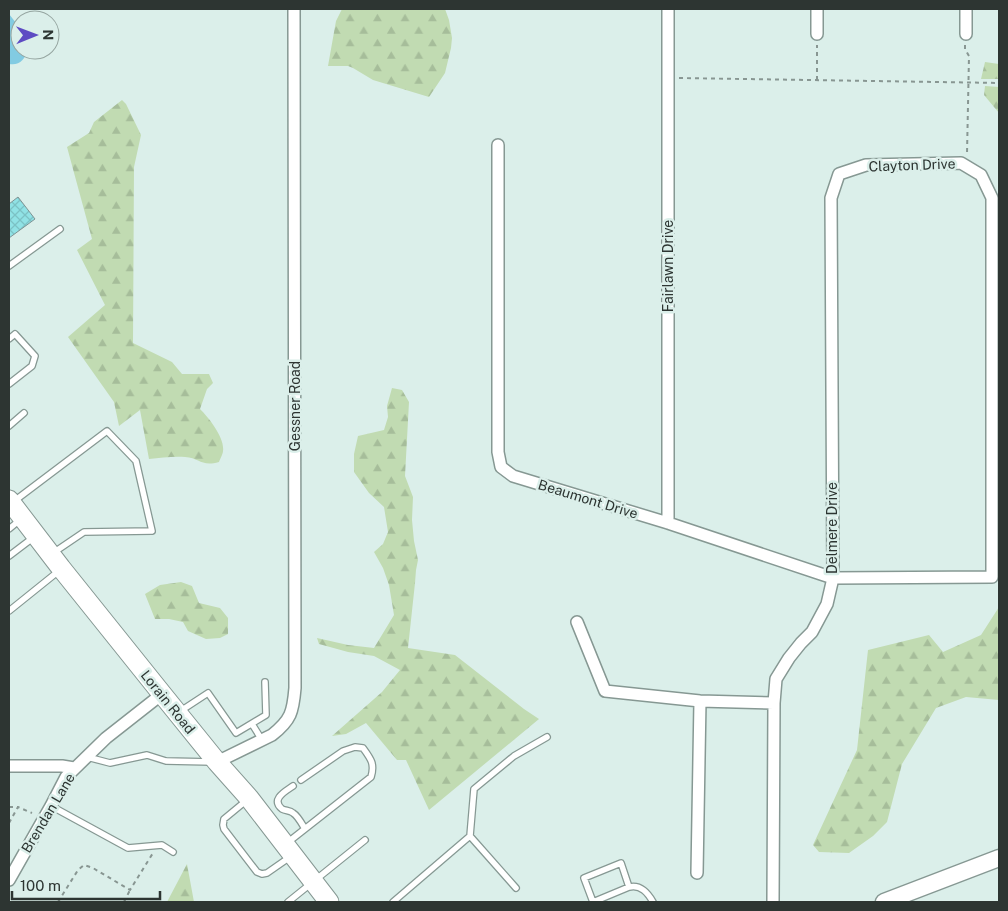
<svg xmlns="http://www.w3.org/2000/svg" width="1008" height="911" viewBox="0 0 1008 911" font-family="'Public Sans',sans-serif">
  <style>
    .forest { fill: url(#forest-firs) }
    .water { fill: #82cbe2 }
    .building { fill: url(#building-cross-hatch); stroke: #7f9393 }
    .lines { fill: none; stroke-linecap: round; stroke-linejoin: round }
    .lane-casing { stroke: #869893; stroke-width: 8 }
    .street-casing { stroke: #869893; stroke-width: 14 }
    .secondary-casing { stroke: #869893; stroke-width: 19 }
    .primary-casing { stroke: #869893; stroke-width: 21 }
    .path { stroke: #889692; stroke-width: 2; stroke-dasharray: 4 4; stroke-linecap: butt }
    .lane { stroke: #fff; stroke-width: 5.5 }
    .street { stroke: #fff; stroke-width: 11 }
    .secondary { stroke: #fff; stroke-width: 16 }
    .primary { stroke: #fff; stroke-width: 19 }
    .labels { text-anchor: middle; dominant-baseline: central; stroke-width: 5; stroke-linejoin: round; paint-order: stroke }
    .street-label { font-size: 14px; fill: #2d3532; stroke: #dbefea }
  </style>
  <defs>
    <pattern id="forest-firs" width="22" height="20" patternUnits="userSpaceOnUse" patternTransform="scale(1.25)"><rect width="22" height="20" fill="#c1dbb2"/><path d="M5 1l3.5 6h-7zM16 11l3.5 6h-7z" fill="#a6bd9a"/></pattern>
    <pattern id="building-cross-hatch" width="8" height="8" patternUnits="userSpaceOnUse" patternTransform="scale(1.25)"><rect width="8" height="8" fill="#90e2e5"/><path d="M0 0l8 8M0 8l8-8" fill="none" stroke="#7cc2c5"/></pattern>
  </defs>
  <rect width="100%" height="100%" fill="#dbefea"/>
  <path class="forest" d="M 342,9 L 445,9 L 449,20 L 452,38 L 451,48 L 445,73 L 429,97 L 373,80 L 353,68 L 348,66 L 328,66 L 336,21 Z
    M 985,62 L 999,64 L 999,79 L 981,79 Z
    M 985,86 L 999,87 L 999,113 L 984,95 Z
    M 122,100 L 126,104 L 141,135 L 134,167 L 133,343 L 172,362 L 182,374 L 209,374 L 213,383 L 207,389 L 200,409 C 209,418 225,438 223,451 C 223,454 220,459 219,462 C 201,467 200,458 185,457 C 173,456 161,458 149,459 L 140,410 L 119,426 L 114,402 L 68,337 L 105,305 L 77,250 L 92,239 L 67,147 L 89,133 L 94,122 Z
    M 392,388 L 402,390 L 409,402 L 405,476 L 413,497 L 412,520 L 414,541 L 418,560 L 416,570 L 415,583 L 408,648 L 455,655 L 524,709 L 539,719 L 429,810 L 406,760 L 397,760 L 366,723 L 346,734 L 332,736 L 382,692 L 400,670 L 374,656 L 348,652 L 319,644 L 317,638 L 348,645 L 374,648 L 394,615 L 389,585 L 383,568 L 374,552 L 383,544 L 388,532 L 384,507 L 369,493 L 354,472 L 354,454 L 358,436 L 384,430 L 388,417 L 387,406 Z
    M 181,582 L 192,586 L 199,603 L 220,608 L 228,618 L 228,634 L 220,638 L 206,639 L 188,631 L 183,622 L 169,619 L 155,619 L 145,594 L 160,585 Z
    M 999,607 L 999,700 L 966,697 L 936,708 L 902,764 L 887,822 L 873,836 L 849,853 L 819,852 L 813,845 L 857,750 L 868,650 L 929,635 L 943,652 L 981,635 Z
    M 187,864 L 194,902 L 167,902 Z"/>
  <path class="water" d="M 9,14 L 20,28 L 20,50 L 29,50 C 24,59 20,66 9,64 Z"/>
  <path class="building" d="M 18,197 L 35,219 L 9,238 L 9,204 Z"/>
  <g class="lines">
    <g class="lane-casing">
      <path id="lane" d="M 9,266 L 60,229
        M 9,339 L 15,334 L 35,356 L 32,366 L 9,384
        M 9,426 L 24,413
        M 13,502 L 107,431 L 136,461 L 152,531 L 84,532 L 53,553
        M 9,529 L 21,519
        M 9,556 L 34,537
        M 9,611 L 60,570
        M 179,712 L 208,693 L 236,733 L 266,715 L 265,682
        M 252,724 L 262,740
        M 87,757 L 110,763 L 147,755 L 166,761 L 213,762
        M 293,786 C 286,791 270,799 282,809 C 286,811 290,810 293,813 C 298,816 302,824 305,829
        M 247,800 L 224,819 L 223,825 L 224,829 L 257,872 L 262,874 L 267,873 L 290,857
        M 51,806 L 128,848 L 162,845 L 173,852
        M 470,836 L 516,888
        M 287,843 L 371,777 C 375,764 371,759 363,748 L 355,747 L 343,751 L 301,780
        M 629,887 C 641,884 648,893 653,902
        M 288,902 L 365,840
        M 393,902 L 470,836 L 474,789 L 514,756 L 547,737
        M 593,902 L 629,887 L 621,863 L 584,878 L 593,902"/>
    </g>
    <g class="street-casing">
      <path id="street" d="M 817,34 L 817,9
        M 966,34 L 966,9
        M 498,145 L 498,452 L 501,467 L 513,476 L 668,523 L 833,578 L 992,577 L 992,198 L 981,175 L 961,163 L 866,165 L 839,174 L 831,198 L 833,578 L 827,604 L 812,632 L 801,643 L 789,658 L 776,679 L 774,703 L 773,902
        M 668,523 L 668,9
        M 577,622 L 605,691 L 700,701 L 774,703
        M 217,762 L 272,735 C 291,720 293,712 295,688 L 294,9
        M 9,766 L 62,766 L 74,768
        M 697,873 L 700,701
        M 9,880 L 51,806 L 66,777 L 106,738 L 162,694"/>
    </g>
    <g class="secondary-casing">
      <path id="secondary" d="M 884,902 L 999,858"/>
    </g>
    <g class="primary-casing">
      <path id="primary" d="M 9,500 L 61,568 L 162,694 L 217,762 L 249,798 L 329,902"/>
    </g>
    <path class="path" d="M 965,45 L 965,49 L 969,56 L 967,154
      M 679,78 L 999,83
      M 817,80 L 817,45
      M 9,807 L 18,807
      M 9,823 L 18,807 L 32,813
      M 58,902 L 78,870 L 84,865 L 93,868 L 130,890 L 153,853
      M 124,902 L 130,890"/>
    <use href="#lane" class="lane"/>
    <use href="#street" class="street"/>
    <use href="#secondary" class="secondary"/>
    <use href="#primary" class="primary"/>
  </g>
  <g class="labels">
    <g class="street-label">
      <text transform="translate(912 165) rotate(-2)">Clayton Drive</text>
      <text transform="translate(668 266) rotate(-90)">Fairlawn Drive</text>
      <text transform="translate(295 406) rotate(-90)">Gessner Road</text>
      <text transform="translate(588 499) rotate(17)">Beaumont Drive</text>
      <text transform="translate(832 528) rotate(-90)">Delmere Drive</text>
      <text transform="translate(168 702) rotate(51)">Lorain Road</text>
      <text transform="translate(48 813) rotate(-59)">Brendan Lane</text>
    </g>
  </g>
  <rect width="1008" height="911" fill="none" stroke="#2d3532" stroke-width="20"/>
  <g transform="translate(35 35) rotate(89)"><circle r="24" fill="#dbefea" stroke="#95a5a0"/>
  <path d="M0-4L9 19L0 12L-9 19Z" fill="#5d4bc3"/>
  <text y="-8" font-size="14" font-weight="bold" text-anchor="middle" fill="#2d3532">N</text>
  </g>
  <path d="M12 891v8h148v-8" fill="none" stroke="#2d3532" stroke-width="2.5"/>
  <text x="20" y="891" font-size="15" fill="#2d3532" stroke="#dbefea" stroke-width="4" paint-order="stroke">100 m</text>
</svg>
